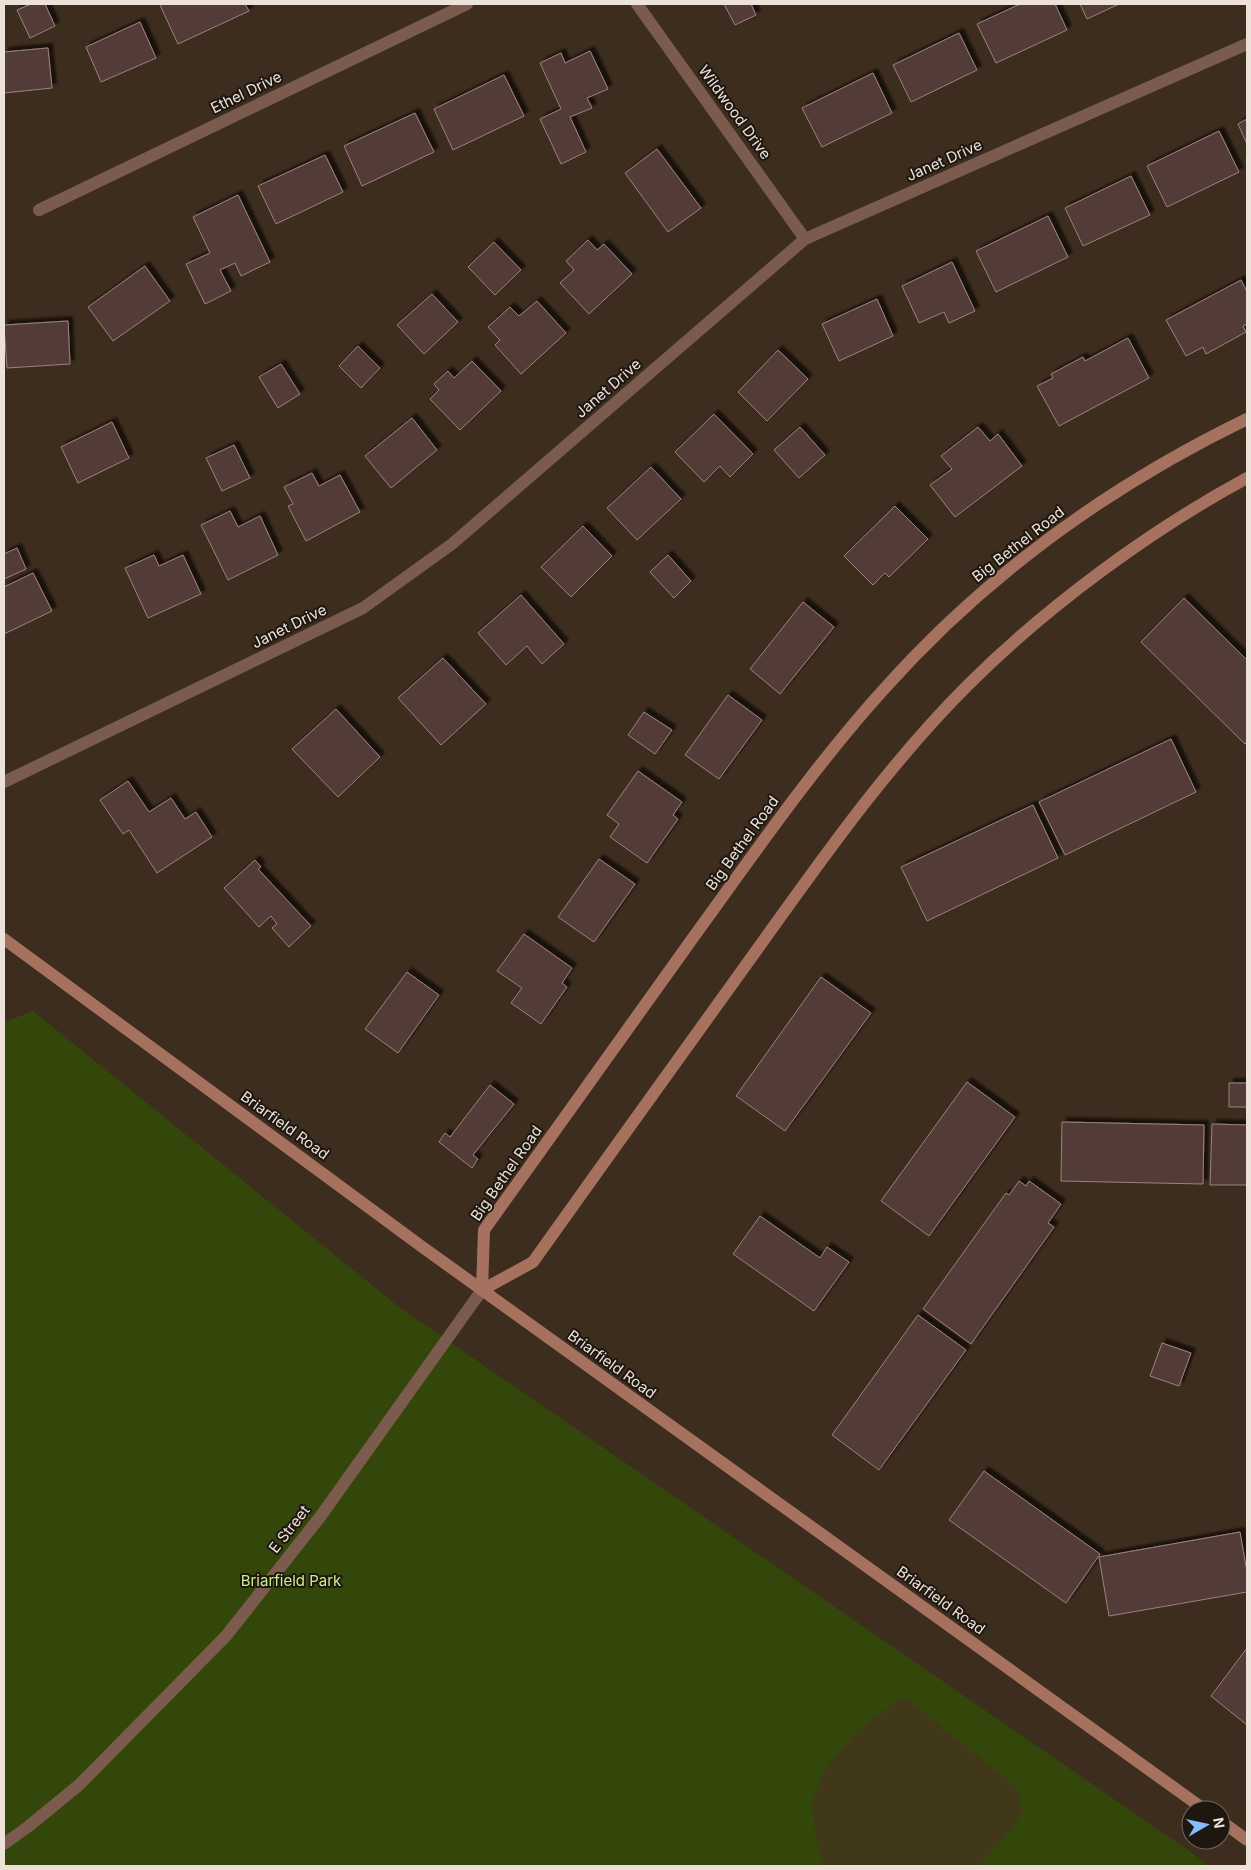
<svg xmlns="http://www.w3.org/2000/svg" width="1251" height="1870" viewBox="0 0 1251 1870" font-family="Inter,sans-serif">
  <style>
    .green { fill: #34470b }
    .sand { fill: #403818 }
    .building { fill: #533b39; stroke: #9d817e; filter: url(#shadow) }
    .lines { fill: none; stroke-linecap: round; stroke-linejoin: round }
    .minor { stroke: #7c5b4f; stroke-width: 12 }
    .tertiary { stroke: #7c5b4f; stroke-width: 12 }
    .secondary { stroke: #a6725f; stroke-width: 12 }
    .labels { text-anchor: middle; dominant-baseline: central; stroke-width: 4; stroke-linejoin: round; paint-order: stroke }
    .street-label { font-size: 15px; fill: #ede2d9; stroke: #1e1710 }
    .park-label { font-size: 15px; fill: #c9f089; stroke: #1e1710 }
  </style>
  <defs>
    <filter id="shadow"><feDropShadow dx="4.5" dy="-4.5" stdDeviation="1" flood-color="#0009"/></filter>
  </defs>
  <rect width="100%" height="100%" fill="#3d2d1e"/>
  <path class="green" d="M 33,1011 L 399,1307 L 1188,1850 L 1208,1866 L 4,1866 L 4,1022 Z"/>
  <path class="sand" d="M 904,1697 L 1017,1787 L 1023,1814 L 980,1866 L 824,1866 L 816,1840 L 812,1804 L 824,1770 L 854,1735 L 877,1715 Z"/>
  <path class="building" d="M 31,4 L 45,4 L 55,26 L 30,38 L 17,10 Z
    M 163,4 L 245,4 L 249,11 L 178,44 L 160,5 Z
    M 724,4 L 751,4 L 756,15 L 735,25 Z
    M 1020,4 L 1055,4 L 1067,30 L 996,63 L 977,24 Z
    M 1080,4 L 1119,4 L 1087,19 Z
    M 140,22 L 156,58 L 101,82 L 86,47 Z
    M 959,33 L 977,70 L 911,102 L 893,65 Z
    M 48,48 L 52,88 L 4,93 L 4,52 Z
    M 590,51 L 608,89 L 587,98 L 592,108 L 570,117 L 586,152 L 561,164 L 540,119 L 561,109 L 540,63 L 561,53 L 565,63 Z
    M 873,73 L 892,113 L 822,147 L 802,108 Z
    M 504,75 L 524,116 L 453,150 L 434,109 Z
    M 415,113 L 434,152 L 362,186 L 344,146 Z
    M 1247,119 L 1247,144 L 1238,124 Z
    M 1219,131 L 1239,172 L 1167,207 L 1147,166 Z
    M 657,149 L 701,208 L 668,232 L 625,173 Z
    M 325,155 L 343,192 L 276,224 L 258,186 Z
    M 1131,176 L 1150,215 L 1083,246 L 1065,208 Z
    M 238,195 L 270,262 L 241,276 L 235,263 L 220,270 L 231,291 L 205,304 L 186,264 L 210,253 L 193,217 Z
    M 1048,216 L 1068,257 L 996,292 L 976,251 Z
    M 588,240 L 597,250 L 604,244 L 632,274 L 589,314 L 560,283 L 574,270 L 566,261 Z
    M 494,242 L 521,270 L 495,295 L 468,267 Z
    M 952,262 L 975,311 L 949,323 L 944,312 L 919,323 L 902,286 Z
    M 145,266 L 170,301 L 113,341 L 88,307 Z
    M 1241,280 L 1247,292 L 1247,324 L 1243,326 L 1246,332 L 1206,354 L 1203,347 L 1186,356 L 1166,320 Z
    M 432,294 L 458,322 L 424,354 L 397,325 Z
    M 877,299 L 893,336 L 839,361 L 822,324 Z
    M 537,301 L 566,333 L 521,374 L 495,345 L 500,340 L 488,327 L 510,307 L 519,316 Z
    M 68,321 L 70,364 L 7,368 L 4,325 Z
    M 1128,338 L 1149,378 L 1059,426 L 1037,386 L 1053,378 L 1051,374 L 1083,357 L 1085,361 Z
    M 358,346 L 380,368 L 361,388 L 339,366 Z
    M 778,350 L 808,379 L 767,421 L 738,392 Z
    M 472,361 L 501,391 L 460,430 L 430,399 L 439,390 L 434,384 L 448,371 L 454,378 Z
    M 281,364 L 300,394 L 278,408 L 259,377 Z
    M 714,414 L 753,454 L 730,477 L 720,466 L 704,482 L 675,452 Z
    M 412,418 L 437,450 L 391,488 L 365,456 Z
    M 112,422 L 129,458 L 78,483 L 61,447 Z
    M 800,427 L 825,455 L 799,478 L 774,450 Z
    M 978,427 L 990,441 L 998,434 L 1022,466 L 955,517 L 930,485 L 952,469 L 941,456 Z
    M 234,445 L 250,478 L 222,491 L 206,458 Z
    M 651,467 L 681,499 L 637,540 L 607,508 Z
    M 312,473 L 319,486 L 340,475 L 360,512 L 306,541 L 288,506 L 293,504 L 284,487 Z
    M 895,506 L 928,539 L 889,577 L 885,573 L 873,585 L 844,556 Z
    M 230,511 L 238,527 L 260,516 L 278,555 L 228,580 L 201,525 Z
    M 583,526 L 612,556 L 571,597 L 541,567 Z
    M 17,548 L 26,569 L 4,579 L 4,554 Z
    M 154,555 L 159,566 L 183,555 L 201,594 L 148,618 L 125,568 Z
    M 668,555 L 691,581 L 674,598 L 650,572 Z
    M 33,573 L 52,611 L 4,634 L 4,587 Z
    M 521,595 L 564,644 L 542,664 L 527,646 L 506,665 L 478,633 Z
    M 1184,598 L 1247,660 L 1247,741 L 1245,744 L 1141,642 Z
    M 803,602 L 834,627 L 780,694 L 750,669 Z
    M 443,658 L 486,704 L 441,745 L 398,698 Z
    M 728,695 L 762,720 L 719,779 L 685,755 Z
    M 336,709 L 380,757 L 338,797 L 292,749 Z
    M 644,712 L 672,730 L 655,754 L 628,735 Z
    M 1171,739 L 1196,792 L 1065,855 L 1039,802 Z
    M 638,771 L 682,802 L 673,815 L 678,819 L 647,863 L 610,837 L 619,824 L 607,815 Z
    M 128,781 L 149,812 L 171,798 L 185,819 L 196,812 L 212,837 L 157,873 L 129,830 L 123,834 L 100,800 Z
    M 1033,805 L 1058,858 L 927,921 L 901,867 Z
    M 599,859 L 635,884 L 594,942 L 558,917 Z
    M 255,860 L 261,867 L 258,869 L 311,926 L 289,947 L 272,928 L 277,924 L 271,916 L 259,927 L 224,888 Z
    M 524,934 L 572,968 L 562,983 L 567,987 L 541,1024 L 511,1003 L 522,988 L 497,971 Z
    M 407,972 L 439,995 L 398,1053 L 365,1029 Z
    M 821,977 L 871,1013 L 785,1131 L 736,1096 Z
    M 967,1082 L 1015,1117 L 929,1236 L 881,1201 Z
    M 1229,1083 L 1247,1083 L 1247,1107 L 1229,1107 Z
    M 490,1085 L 514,1104 L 473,1155 L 478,1159 L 472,1168 L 439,1142 L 445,1133 L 450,1137 Z
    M 1062,1122 L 1204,1125 L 1203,1184 L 1061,1181 Z
    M 1212,1124 L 1247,1125 L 1247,1185 L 1210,1185 Z
    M 1019,1181 L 1026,1186 L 1029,1181 L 1061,1204 L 1048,1223 L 1054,1227 L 971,1344 L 923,1309 L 1006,1193 L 1009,1195 Z
    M 760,1216 L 820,1258 L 827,1247 L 849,1262 L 814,1311 L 733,1254 Z
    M 918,1315 L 966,1350 L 879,1470 L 832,1435 Z
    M 1162,1343 L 1191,1353 L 1179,1386 L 1150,1376 Z
    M 984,1471 L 1100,1554 L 1066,1603 L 949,1520 Z
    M 1240,1532 L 1247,1572 L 1247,1592 L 1109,1616 L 1099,1557 Z
    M 1247,1648 L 1247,1725 L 1211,1696 Z"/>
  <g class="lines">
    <path class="minor" d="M 637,4 L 805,239
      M 39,210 L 467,4
      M 4,782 L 363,608 L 452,544 L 805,239 L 1247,44"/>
    <path class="tertiary" d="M 4,1844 L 29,1826 L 79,1785 L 226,1636 L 320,1517 L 482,1290"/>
    <path class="secondary" d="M 4,939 L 421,1246 L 1205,1810
      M 482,1290 L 484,1230 C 554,1132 625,1034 695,935 C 756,851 815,765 885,688 C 986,575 1111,485 1247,419
      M 482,1290 L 533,1262 C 607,1158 681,1055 756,951 C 822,859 887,766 967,686 C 1046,607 1149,531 1247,478
      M 1221,1821 L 1247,1840"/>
  </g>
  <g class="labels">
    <g class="street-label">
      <text transform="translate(246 92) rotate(-26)">Ethel Drive</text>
      <text transform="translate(735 112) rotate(54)">Wildwood Drive</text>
      <text transform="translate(944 160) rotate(-24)">Janet Drive</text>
      <text transform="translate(608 388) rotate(-41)">Janet Drive</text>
      <text transform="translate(1018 544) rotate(-38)">Big Bethel Road</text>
      <text transform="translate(289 626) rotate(-26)">Janet Drive</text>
      <text transform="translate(742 843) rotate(-54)">Big Bethel Road</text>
      <text transform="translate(285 1125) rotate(36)">Briarfield Road</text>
      <text transform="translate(506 1173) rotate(-55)">Big Bethel Road</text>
      <text transform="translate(612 1364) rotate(36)">Briarfield Road</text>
      <text transform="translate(289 1529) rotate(-52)">E Street</text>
      <text transform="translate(941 1600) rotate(36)">Briarfield Road</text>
    </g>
    <g class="park-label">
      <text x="291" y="1580">Briarfield Park</text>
    </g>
  </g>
  <rect width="1251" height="1870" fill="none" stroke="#ede2d9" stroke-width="10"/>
  <g transform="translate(1206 1825) rotate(81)"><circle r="24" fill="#1e1710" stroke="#716860"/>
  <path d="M0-4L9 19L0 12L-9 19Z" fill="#86bbfb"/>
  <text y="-8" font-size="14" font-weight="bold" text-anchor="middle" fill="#ede2d9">N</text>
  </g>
</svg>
